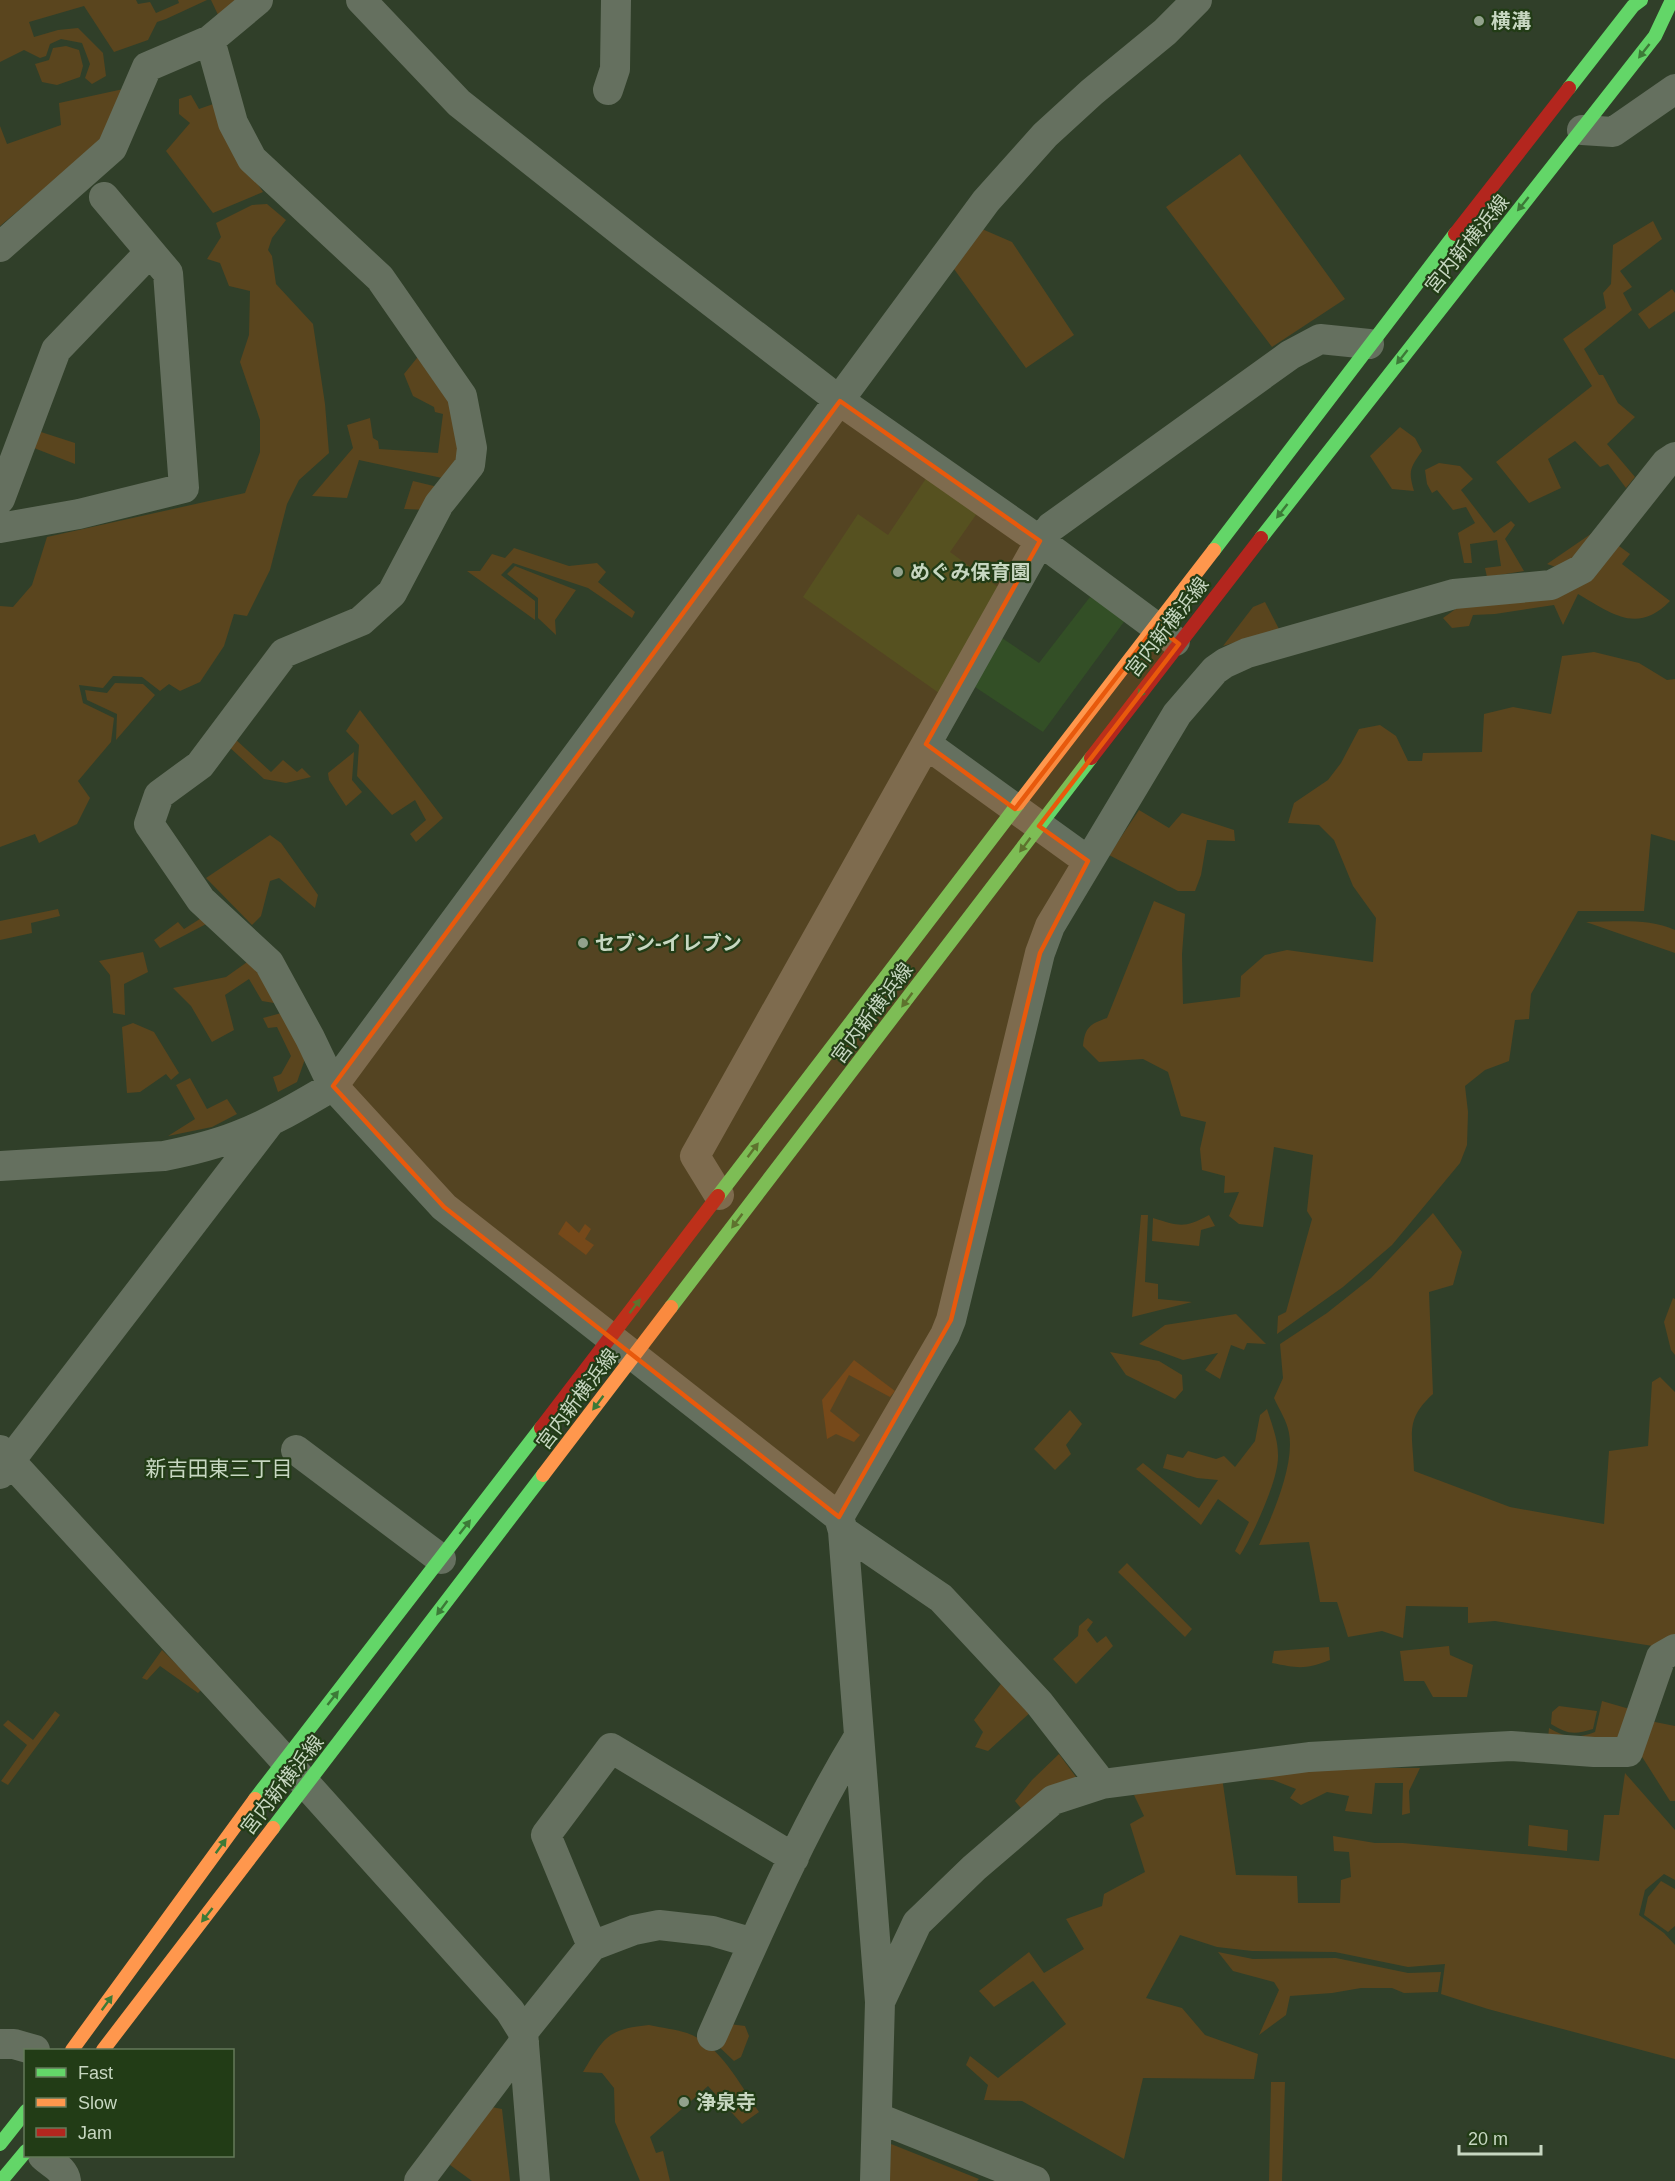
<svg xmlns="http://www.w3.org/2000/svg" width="1675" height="2181" viewBox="0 0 1675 2181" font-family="Helvetica,'Noto Sans JP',sans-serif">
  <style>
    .built { fill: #334f26 }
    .green { fill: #5a451e }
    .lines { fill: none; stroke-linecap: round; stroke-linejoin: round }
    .street { stroke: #65705f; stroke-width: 30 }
    .fast { stroke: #63d668; stroke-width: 14 }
    .slow { stroke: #ff974d; stroke-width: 14 }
    .jam { stroke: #b3261e; stroke-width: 14 }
    .oneway { fill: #3c7a37 }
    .marked { fill: #e8590c; fill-opacity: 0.2; stroke: #e8590c; stroke-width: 4.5; stroke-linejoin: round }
    .poi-dot { fill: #92a28c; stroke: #223c16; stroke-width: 2 }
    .labels { text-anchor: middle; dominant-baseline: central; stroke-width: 4.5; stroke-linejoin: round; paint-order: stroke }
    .poi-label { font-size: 20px; font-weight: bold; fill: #c7d7c1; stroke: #223c16; text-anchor: start }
    .street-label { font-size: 20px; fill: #c7d7c1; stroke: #223c16 }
    .neighbourhood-label { font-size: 21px; fill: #c7d7c1; stroke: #223c16 }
  </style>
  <rect width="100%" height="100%" fill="#303f29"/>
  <path class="built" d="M 929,474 L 980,509 L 950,552 L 1006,593 L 946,698 L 803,597 L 858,514 L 888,535 Z
    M 1090,597 L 1126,619 L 1043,732 L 975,687 L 999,636 L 1039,663 Z"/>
  <path class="green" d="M 0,0 L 136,0 L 138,4 L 150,2 L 156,13 L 179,3 L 178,0 L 207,0 L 166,19 L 157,22 L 148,40 L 114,52 L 84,6 L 29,22 L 34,37 L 58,30 L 78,28 L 103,53 L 106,76 L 92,84 L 85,78 L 90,64 L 82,43 L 61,39 L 50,44 L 46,56 L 40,58 L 24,50 L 0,62 Z
    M 211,0 L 244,0 L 220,19 Z
    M 66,46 L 79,50 L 83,66 L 80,77 L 57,85 L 42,82 L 35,64 L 49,60 L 53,48 Z
    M 128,88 L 103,150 L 50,184 L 0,226 L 0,126 L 7,144 L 61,125 L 59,103 Z
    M 191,95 L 199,109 L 219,102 L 243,162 L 263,192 L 213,213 L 166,151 L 190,123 L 179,114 L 179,99 Z
    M 1240,154 L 1345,299 L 1272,347 L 1166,207 Z
    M 267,204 L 286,220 L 272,238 L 268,250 L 272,256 L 276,284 L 313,324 L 325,404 L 329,453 L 299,480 L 287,504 L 270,570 L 247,616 L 234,614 L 224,646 L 200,682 L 180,691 L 169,684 L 160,691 L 142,677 L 113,676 L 103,688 L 79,685 L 83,703 L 114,718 L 111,742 L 78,781 L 90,798 L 77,824 L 39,843 L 35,834 L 0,847 L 0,606 L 13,607 L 32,585 L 47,537 L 245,493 L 260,452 L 260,420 L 240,362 L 249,335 L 250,291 L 229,286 L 220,263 L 207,259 L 221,237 L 216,223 L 252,205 Z
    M 1653,221 L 1662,239 L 1620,271 L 1632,287 L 1623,293 L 1632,310 L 1584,349 L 1599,375 L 1603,375 L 1618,403 L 1635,417 L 1607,444 L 1635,477 L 1626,488 L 1608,464 L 1600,467 L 1575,441 L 1548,459 L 1561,488 L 1529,503 L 1496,462 L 1592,386 L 1563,339 L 1606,308 L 1603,293 L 1611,284 L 1613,245 Z
    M 982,229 L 1012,242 L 1074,335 L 1026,368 L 954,269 Z
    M 1672,289 L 1675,293 L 1675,311 L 1649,329 L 1638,314 Z
    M 421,353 L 459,416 L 457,469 L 442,478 L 359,460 L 347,498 L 312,496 L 353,448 L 347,425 L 370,418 L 373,438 L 378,441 L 379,449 L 438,453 L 443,414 L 435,412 L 434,407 L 413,396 L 404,374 Z
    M 1400,427 L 1415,438 L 1422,451 C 1410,468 1408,471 1414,491 L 1392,489 L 1370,456 Z
    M 41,432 L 75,443 L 75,464 L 34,448 Z
    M 1439,463 L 1460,466 L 1473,479 L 1461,490 L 1494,533 L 1511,521 L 1515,525 L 1505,539 L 1524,571 L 1487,577 L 1485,568 L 1501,566 L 1497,540 L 1470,544 L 1472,563 L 1464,563 L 1458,533 L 1475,523 L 1466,507 L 1453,510 L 1437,490 L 1432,493 L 1427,484 L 1425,470 Z
    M 413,481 L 438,487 L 429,510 L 404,509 Z
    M 1601,527 L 1590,548 L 1556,567 L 1547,564 Z
    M 1619,546 L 1630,554 L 1622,564 L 1670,601 C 1637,635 1611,613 1578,594 L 1563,625 L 1554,605 L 1495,614 L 1473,615 L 1469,626 L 1452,628 L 1443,618 L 1471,598 Z
    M 514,548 L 569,566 L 597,563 L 606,572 L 598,582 L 635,612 L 632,618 L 588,588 L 513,563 L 501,575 L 535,601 L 535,620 L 467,571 L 480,571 L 492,554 L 505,558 Z
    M 515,566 L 576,590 L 555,620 L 556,635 L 538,618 L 538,598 L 507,574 Z
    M 1265,602 L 1279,629 L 1223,646 L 1253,607 Z
    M 1594,652 L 1639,663 L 1667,680 L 1675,679 L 1675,841 L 1651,834 L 1644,911 L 1578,911 L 1531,994 L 1529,1019 L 1515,1020 L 1509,1061 L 1485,1070 L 1465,1086 L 1468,1112 L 1467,1145 L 1460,1163 L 1392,1245 L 1343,1287 L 1277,1334 L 1278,1316 L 1286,1312 L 1312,1219 L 1307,1211 L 1313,1155 L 1274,1147 L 1263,1227 L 1239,1224 L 1229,1216 L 1239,1192 L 1224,1193 L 1225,1176 L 1202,1170 L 1200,1149 L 1206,1122 L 1181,1116 L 1168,1072 L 1143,1059 L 1099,1062 L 1083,1046 C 1085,1027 1090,1024 1107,1018 L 1154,901 L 1185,914 L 1182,954 L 1183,1004 L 1240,997 L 1241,976 L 1265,955 L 1287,950 L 1373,962 L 1376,918 L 1353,886 L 1334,840 L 1319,825 L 1288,823 L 1294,803 L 1328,780 L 1341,763 L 1359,729 L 1380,725 L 1396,736 L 1408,761 L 1422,761 L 1423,753 L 1482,752 L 1484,714 L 1513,707 L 1551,714 L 1562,656 Z
    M 115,683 L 143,684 L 155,695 L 116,740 L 117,714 L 87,700 L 85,690 L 107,693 Z
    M 360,710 L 443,818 L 416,842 L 410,834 L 426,820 L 415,800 L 392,815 L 357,776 L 359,745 L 346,731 Z
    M 234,738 L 271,772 L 283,760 L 297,772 L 302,768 L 311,777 L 286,783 L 264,779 L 227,745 Z
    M 354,752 L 352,780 L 362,792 L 346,806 L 329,780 L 328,773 Z
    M 1139,810 L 1169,828 L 1182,813 L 1234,830 L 1235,841 L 1207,840 L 1201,875 L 1195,891 L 1178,891 L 1109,855 Z
    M 270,835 L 281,843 L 318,895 L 315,908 L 279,878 L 270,881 L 261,916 L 252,925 L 206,878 Z
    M 58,909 L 60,916 L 31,923 L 32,933 L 0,940 L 0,921 Z
    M 203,917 L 210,922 L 160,948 L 154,940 L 178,922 L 184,929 Z
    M 1586,922 C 1615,922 1648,918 1675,930 L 1675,953 Z
    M 143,952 L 148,972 L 124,984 L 125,1015 L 113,1013 L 110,975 L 99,961 Z
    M 250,960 L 280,1004 L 262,1001 L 249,979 L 225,995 L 234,1030 L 212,1042 L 191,1006 L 173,988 L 226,977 Z
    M 285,1012 L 305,1059 L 297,1082 L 278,1092 L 273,1077 L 281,1074 L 291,1056 L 277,1027 L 268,1028 L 263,1018 Z
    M 133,1023 L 154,1032 L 179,1073 L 171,1080 L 166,1074 L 140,1092 L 127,1093 L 122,1027 Z
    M 190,1078 L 207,1109 L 227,1099 L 237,1114 L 212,1127 L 168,1136 L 195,1119 L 176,1085 Z
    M 1433,1213 L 1462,1252 L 1453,1285 L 1429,1292 L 1433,1394 C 1404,1420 1413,1435 1414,1471 L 1510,1507 L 1604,1524 L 1609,1451 L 1648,1446 L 1652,1382 L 1660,1377 L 1675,1392 L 1675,1639 L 1659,1647 L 1495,1621 L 1468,1623 L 1468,1607 L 1406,1606 L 1403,1638 L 1382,1631 L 1348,1637 L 1337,1602 L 1320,1602 L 1309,1542 L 1259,1545 C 1272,1516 1295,1465 1289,1433 C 1287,1421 1279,1409 1274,1398 L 1283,1378 L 1280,1344 L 1327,1313 L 1371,1278 Z
    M 1141,1215 L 1148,1215 L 1145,1282 L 1158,1284 L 1158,1299 L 1192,1302 L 1132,1317 Z
    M 1209,1215 L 1215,1226 L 1201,1230 L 1199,1246 L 1152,1241 L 1153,1218 C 1180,1226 1183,1229 1209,1215 Z
    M 566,1221 L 579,1233 L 585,1224 L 591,1229 L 585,1239 L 594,1245 L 586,1255 L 558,1234 Z
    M 1673,1298 L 1675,1299 L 1675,1355 L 1671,1350 L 1664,1322 Z
    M 1236,1314 L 1266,1344 L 1247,1343 L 1244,1350 L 1231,1345 L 1220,1379 L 1205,1370 L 1218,1353 L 1183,1360 L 1139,1344 L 1165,1325 Z
    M 1110,1352 L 1159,1361 L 1182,1375 L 1183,1390 L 1175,1399 L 1126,1375 Z
    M 854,1360 L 895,1391 L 890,1397 L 849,1375 L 830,1411 L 860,1435 L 854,1442 L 836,1434 L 827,1439 L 822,1400 Z
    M 1267,1409 C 1272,1425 1278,1439 1278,1455 C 1279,1479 1253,1535 1240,1555 L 1235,1551 L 1249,1522 L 1218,1499 L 1201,1525 L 1136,1469 L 1143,1463 L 1199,1508 L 1218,1480 L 1197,1478 L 1163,1468 L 1167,1454 L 1183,1458 L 1188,1451 L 1216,1459 L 1224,1456 L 1235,1467 L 1255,1441 L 1260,1415 Z
    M 1070,1410 L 1082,1424 L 1066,1445 L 1071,1454 L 1055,1470 L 1034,1449 Z
    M 1127,1563 L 1192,1629 L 1185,1637 L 1118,1572 Z
    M 1088,1618 L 1093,1622 L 1087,1630 L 1097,1643 L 1106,1636 L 1113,1646 L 1076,1684 L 1053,1659 L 1078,1636 L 1079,1626 Z
    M 1449,1646 L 1450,1655 L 1473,1665 L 1467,1697 L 1433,1697 L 1424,1681 L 1404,1681 L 1400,1651 Z
    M 1329,1647 L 1330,1660 C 1305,1670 1297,1668 1272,1663 L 1274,1651 Z
    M 162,1650 L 202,1689 L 198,1693 L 160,1666 L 147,1680 L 142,1678 Z
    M 1003,1681 L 1033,1710 L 988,1751 L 975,1747 L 983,1732 L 974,1720 Z
    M 1602,1701 L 1633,1710 L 1626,1737 L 1548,1739 L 1549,1728 C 1566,1738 1577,1739 1595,1732 Z
    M 1559,1706 L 1597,1711 L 1593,1729 C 1574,1735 1567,1734 1551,1724 L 1552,1712 Z
    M 55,1711 L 60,1715 L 8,1785 L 1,1781 L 27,1745 L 3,1725 L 8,1720 L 33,1740 Z
    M 1650,1721 L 1675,1726 L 1675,1801 L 1670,1801 L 1639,1752 Z
    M 1059,1754 L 1076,1777 L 1050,1793 L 1025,1813 L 1015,1801 L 1032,1780 Z
    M 1281,1768 L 1420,1768 L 1409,1791 L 1410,1813 L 1402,1815 L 1403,1783 L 1375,1783 L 1372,1814 L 1345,1811 L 1349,1796 L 1327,1792 L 1301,1805 L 1290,1798 L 1296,1789 L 1273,1780 L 1248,1779 Z
    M 1625,1773 L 1675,1830 L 1675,1880 L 1664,1874 L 1645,1890 L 1639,1915 L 1664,1933 L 1675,1945 L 1675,2059 L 1488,2009 L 1441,1994 L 1445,1964 L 1408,1967 L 1335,1952 L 1252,1951 L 1217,1947 L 1180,1935 L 1146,1998 L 1182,2008 L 1205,2035 L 1258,2054 L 1254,2079 L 1143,2078 L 1124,2159 L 1022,2101 L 984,2100 L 988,2085 L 966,2065 L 970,2056 L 998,2078 L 1066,2024 L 1033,1981 L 994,2007 L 979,1991 L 1029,1952 L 1044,1973 L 1084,1949 L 1066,1919 L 1102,1906 L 1104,1894 L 1145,1872 L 1130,1824 L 1144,1816 L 1134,1795 L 1222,1777 L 1236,1875 L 1297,1876 L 1298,1903 L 1340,1903 L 1341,1880 L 1351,1877 L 1349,1852 L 1334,1851 L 1333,1836 L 1375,1843 L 1403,1843 L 1599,1861 L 1604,1815 L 1619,1815 Z
    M 1529,1825 L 1568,1830 L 1567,1851 L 1528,1846 Z
    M 1661,1881 L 1675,1889 L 1675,1926 L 1668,1932 L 1644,1915 L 1648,1897 Z
    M 1218,1952 L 1253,1959 L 1336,1958 L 1408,1973 L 1441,1972 L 1438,1992 L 1404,1993 L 1392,1988 L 1361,1988 L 1332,1993 L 1290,1996 L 1286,2015 L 1259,2035 L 1279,1990 L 1274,1982 L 1233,1971 Z
    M 729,2024 L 745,2026 L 749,2036 L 741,2057 L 734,2061 L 714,2042 Z
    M 649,2025 C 662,2028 675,2029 687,2033 C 720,2044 740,2085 759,2112 L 742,2124 L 708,2086 L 650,2137 L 656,2153 L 663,2151 L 670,2181 L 640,2181 L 615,2122 L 614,2088 L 602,2073 L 583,2072 C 604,2037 608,2029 649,2025 Z
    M 1271,2082 L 1285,2082 L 1282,2181 L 1269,2181 Z
    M 486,2106 L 502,2109 L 510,2181 L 472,2181 L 446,2162 Z
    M 891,2144 L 979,2179 L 977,2181 L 889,2181 Z"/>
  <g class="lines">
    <path class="street" d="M 361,0 L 459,103 L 647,252 L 840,401 L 1040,541 L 1175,641
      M 210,40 L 233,123 L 252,159 L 380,278 L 462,396 L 472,448 L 470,465 L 439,504 L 392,593 L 361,621 L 284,653 L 200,765 L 159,795 L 149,824 L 201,900 L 269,963 L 310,1038 L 333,1086 L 444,1207 L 839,1517 L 843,1531 L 941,1598 L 1039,1703 L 1102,1784
      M 608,90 L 615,69 L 616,0
      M 1582,130 L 1613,132 L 1675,89
      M 0,247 L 112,148 L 147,67 L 210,40 L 258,0
      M 0,499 L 56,350 L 150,252
      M 0,528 L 79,514 L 184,488 L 168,273 L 104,197
      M 926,744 L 1088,861
      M 0,1166 L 164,1156 C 189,1151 214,1145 237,1136 C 271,1123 302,1104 333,1086 L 986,201 L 1045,135 L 1092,92 L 1165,32 L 1197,0
      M 719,1195 L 695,1156 L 1040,541 L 1051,527 L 1290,355 L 1320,339 L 1369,344
      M 0,1450 L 270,1744 L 510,2011 L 523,2032 L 535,2181
      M 296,1450 L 441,1559
      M 0,1474 L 269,1123
      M 839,1517 L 945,1335 L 951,1320 L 1040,953 L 1050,926 L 1177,714 L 1215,670 L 1225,663 L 1247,653 L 1454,594 L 1551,585 L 1582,569 L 1666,463 L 1675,457
      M 843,1531 L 880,2002 L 875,2181
      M 592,1946 L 546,1835 L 611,1748 L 794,1858
      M 880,2002 L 917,1923 L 974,1868 L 1053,1800 L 1102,1784 L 1309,1757 L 1511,1746 L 1594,1752 L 1628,1752 L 1661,1657 L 1675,1649
      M 523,2032 L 592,1946 L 634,1930 L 659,1925 L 712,1931 L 753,1943
      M 712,2036 C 757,1935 801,1832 858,1738
      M 0,2044 L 14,2044 L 35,2050
      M 878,2118 L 1035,2181
      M 43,2156 C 51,2164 64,2168 66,2181
      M 419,2181 L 524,2042"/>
    <path class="fast" d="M 1569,88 L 1633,6 L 1641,0
      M 1261,538 L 1655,36 L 1672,0
      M 1214,550 L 1455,234
      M 718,1196 L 1018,804
      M 671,1307 L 1091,758
      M 255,1799 L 541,1428
      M 273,1828 L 543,1475
      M 0,2144 L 26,2111
      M 1,2181 L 26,2151"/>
    <path class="slow" d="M 1018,804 L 1214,550
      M 543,1475 L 671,1307
      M 72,2050 L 255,1799
      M 103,2050 L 273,1828"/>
    <path class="jam" d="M 1455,234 L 1569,88
      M 1091,758 L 1261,538
      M 541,1428 L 718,1196"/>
  </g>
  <defs><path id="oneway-solid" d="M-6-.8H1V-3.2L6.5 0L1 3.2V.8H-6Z" transform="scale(1.5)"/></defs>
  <g class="oneway">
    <use href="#oneway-solid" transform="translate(1644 51) rotate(128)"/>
    <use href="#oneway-solid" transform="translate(1523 204) rotate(129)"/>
    <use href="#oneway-solid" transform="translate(1402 357) rotate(128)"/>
    <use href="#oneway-solid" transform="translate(1282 511) rotate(128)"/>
    <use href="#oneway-solid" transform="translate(1143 690) rotate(127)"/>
    <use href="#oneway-solid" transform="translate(1025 845) rotate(127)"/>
    <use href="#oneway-solid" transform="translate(907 1000) rotate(127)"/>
    <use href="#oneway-solid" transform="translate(753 1150) rotate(-53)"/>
    <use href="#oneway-solid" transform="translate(737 1221) rotate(127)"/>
    <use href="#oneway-solid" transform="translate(635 1306) rotate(-53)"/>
    <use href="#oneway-solid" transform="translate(598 1403) rotate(127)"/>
    <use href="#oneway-solid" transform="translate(465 1527) rotate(-52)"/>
    <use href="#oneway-solid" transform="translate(442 1608) rotate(127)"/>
    <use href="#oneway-solid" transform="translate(333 1698) rotate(-52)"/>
    <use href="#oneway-solid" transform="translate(221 1846) rotate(-54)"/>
    <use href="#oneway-solid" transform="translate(207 1915) rotate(128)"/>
    <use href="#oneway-solid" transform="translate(107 2003) rotate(-54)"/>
  </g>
  <path class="marked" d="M 840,401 L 1040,541 L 926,744 L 1015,809 L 1156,626 L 1179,644 L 1039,826 L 1088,861 L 1040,953 L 951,1320 L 839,1517 L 444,1207 L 333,1086 Z"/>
  <g class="poi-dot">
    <circle cx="1479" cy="21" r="6"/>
    <circle cx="898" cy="572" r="6"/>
    <circle cx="583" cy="943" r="6"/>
    <circle cx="684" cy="2102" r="6"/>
  </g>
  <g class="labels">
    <g class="poi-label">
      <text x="1491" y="21">横溝</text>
      <text x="910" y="572">めぐみ保育園</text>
      <text x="595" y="943">セブン-イレブン</text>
      <text x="696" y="2102">浄泉寺</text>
    </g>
    <g class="street-label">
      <text transform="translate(1467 244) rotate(-51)">宮内新横浜線</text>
      <text transform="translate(1167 627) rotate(-52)">宮内新横浜線</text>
      <text transform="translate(872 1013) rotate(-53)">宮内新横浜線</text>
      <text transform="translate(577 1399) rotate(-53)">宮内新横浜線</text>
      <text transform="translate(282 1785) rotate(-52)">宮内新横浜線</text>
    </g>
    <g class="neighbourhood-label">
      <text x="219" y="1468">新吉田東三丁目</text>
    </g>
  </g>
  <rect x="24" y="2049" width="210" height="108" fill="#223c16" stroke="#647a5a" stroke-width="1.5"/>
  <rect x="36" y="2068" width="30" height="9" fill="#63d668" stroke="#647a5a" stroke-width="1.5"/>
  <text x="78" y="2079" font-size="18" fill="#c7d7c1">Fast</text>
  <rect x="36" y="2098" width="30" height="9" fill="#ff974d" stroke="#647a5a" stroke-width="1.5"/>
  <text x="78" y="2109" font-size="18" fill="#c7d7c1">Slow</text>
  <rect x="36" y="2128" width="30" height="9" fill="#b3261e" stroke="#647a5a" stroke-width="1.5"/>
  <text x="78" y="2139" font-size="18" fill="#c7d7c1">Jam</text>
  <path d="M1459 2145v9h82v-9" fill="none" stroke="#c7d7c1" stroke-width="3"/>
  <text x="1468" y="2145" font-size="18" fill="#c7d7c1" stroke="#223c16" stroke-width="4.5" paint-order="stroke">20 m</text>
</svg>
